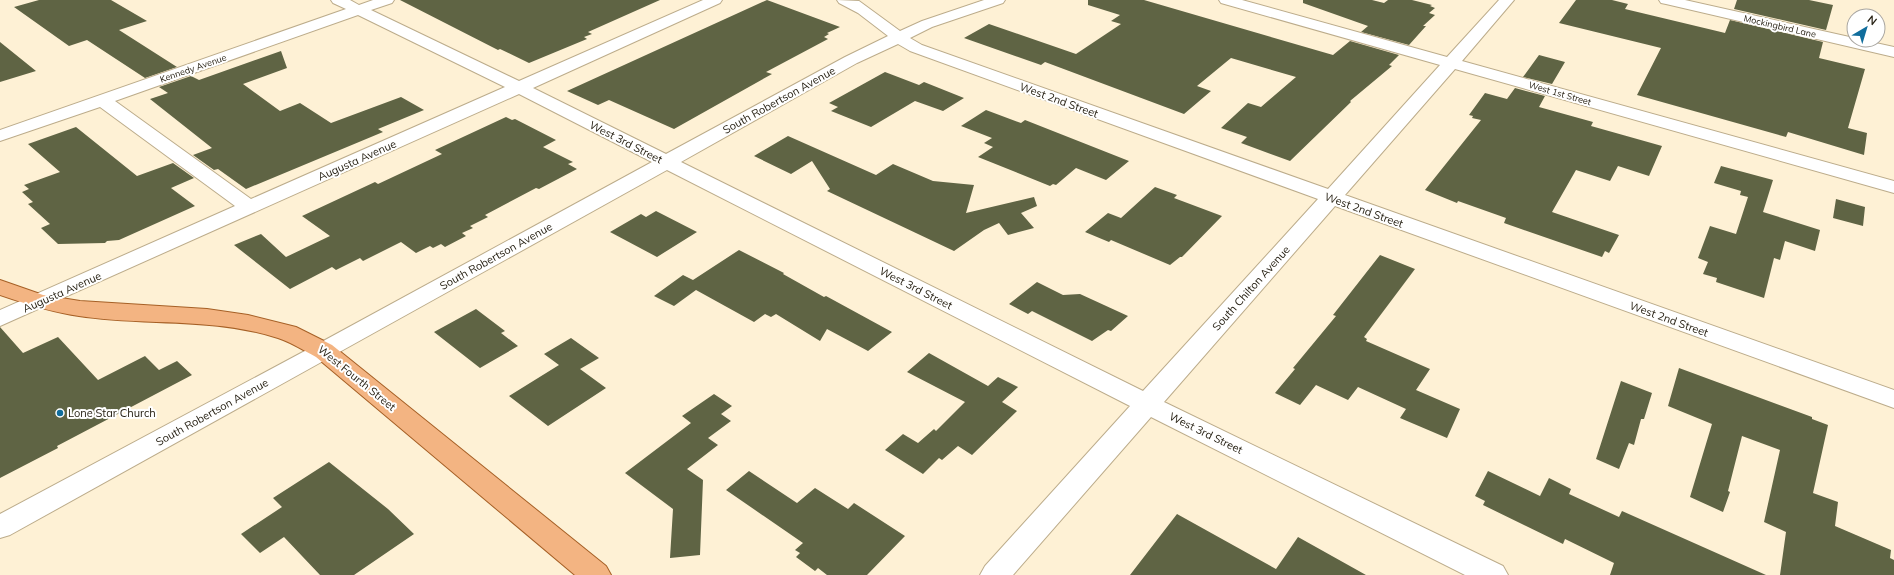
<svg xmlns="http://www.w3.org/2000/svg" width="1894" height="575" viewBox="0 0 1894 575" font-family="Mulish,sans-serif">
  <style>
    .building { fill: #5f6444 }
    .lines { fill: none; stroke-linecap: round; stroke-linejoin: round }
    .minor-casing { stroke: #bcac8b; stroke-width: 2 }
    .primary-casing { stroke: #a66026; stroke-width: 2 }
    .minor { fill: #fff; fill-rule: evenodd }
    .primary { fill: #f3b482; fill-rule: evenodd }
    .poi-dot { fill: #106d9c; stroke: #fff; stroke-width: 1.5 }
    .labels { text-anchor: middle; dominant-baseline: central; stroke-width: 4; stroke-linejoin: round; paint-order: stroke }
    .far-street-label { font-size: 9px; fill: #272114; stroke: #fff }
    .street-label { font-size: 11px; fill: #272114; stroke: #fff }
    .poi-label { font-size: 11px; fill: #272114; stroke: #fff; text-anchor: start }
  </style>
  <rect width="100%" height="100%" fill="#fef1d5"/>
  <path class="building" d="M 39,0 L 111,0 L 147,21 L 119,30 L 177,67 L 145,78 L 87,40 L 69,46 L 14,7 Z
    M 400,0 L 660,0 L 588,32 L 592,34 L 584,37 L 587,39 L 529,63 L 500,49 L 498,50 Z
    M 767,0 L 840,27 L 827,33 L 829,34 L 824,37 L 828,39 L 766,72 L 772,74 L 674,129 L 609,100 L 598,105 L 567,91 Z
    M 1088,0 L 1144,0 L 1333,55 L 1350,41 L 1399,55 L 1389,65 L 1392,66 L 1350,101 L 1351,102 L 1290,161 L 1241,143 L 1247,137 L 1221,128 L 1248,103 L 1261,107 L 1296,77 L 1231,58 L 1197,86 L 1211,91 L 1184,114 L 1045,62 L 1041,65 L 964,38 L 989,24 L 1076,54 L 1121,24 L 1111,21 L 1120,15 L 1088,5 Z
    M 1303,0 L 1372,0 L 1384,3 L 1388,0 L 1412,0 L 1432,5 L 1430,6 L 1435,8 L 1429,13 L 1435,15 L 1423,26 L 1426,26 L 1409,45 L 1361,32 L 1368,26 L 1303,3 Z
    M 1576,0 L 1612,0 L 1628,4 L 1625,9 L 1721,32 L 1725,33 L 1730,20 L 1823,42 L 1819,58 L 1865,69 L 1848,128 L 1867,133 L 1864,155 L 1788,132 L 1786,137 L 1637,95 L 1661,48 L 1559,23 Z
    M 1737,0 L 1809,0 L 1833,5 L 1826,30 L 1734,9 Z
    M 0,42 L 36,71 L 0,82 Z
    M 281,51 L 287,68 L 243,84 L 280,111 L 300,103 L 331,123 L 401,97 L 424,110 L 378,129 L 383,132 L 246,189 L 218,169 L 214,170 L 193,155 L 212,148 L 150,99 L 168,93 L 159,87 L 191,76 L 199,80 Z
    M 1539,55 L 1565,62 L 1552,84 L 1523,77 Z
    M 885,72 L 919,85 L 924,82 L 964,98 L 943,111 L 915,101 L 871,127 L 831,111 L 838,107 L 829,103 Z
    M 1515,88 L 1545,96 L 1539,107 L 1593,122 L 1591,126 L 1662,146 L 1649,176 L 1618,166 L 1610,181 L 1576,170 L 1552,212 L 1619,235 L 1609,253 L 1605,251 L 1602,257 L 1504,223 L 1506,218 L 1458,201 L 1457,203 L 1425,190 L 1481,120 L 1472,118 L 1473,116 L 1469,115 L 1485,93 L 1507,99 Z
    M 986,110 L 1021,123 L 1025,120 L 1129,161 L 1106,180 L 1076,168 L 1056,185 L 1053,184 L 1050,186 L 978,157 L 993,147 L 984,143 L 992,138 L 961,126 Z
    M 506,117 L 512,120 L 515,119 L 556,140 L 543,147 L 573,162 L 568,164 L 577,169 L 539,189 L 536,188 L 485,215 L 488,217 L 470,226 L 473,228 L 462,233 L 466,236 L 445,247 L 441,244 L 433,248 L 430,246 L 416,253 L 401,242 L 363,261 L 360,258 L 336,270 L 332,267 L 290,289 L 234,245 L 261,234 L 286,257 L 330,236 L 302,216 L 375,182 L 378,184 L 442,154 L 435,150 Z
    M 76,127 L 137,176 L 173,163 L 194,178 L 171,188 L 195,206 L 119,240 L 107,241 L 105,243 L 58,244 L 41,228 L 50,224 L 28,204 L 33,202 L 22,192 L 29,189 L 24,185 L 60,172 L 28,144 Z
    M 788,136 L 876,175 L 893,164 L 933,181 L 974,185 L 966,213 L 1034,197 L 1037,206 L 1021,213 L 1034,228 L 1008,235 L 999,223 L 984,230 L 954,251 L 827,191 L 830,189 L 812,161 L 791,174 L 754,156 Z
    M 1721,166 L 1773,180 L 1763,212 L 1820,230 L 1815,251 L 1785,241 L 1780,260 L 1774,258 L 1764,298 L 1716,282 L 1717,278 L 1703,274 L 1708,262 L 1698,258 L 1710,226 L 1736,234 L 1748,197 L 1740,195 L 1741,191 L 1714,183 Z
    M 1155,187 L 1177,195 L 1174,198 L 1222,216 L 1182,257 L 1180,257 L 1170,265 L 1111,240 L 1109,242 L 1085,232 L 1108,213 L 1121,218 Z
    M 1836,199 L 1865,207 L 1863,226 L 1833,218 Z
    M 656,211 L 697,232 L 657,257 L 610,232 L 641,214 L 646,217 Z
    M 739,250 L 784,273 L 783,274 L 824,297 L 826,296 L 892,332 L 868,351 L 827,329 L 820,341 L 776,314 L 771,317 L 765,314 L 754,322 L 696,290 L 674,306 L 654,296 L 683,275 L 693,280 Z
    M 1380,255 L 1415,269 L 1364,337 L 1367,339 L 1366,341 L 1430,369 L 1416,390 L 1460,409 L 1447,438 L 1400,418 L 1406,409 L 1358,387 L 1348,400 L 1316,385 L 1300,405 L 1275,393 L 1295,369 L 1293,368 L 1336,316 L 1333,315 Z
    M 1037,282 L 1063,295 L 1080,294 L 1128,316 L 1111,331 L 1108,330 L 1092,341 L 1032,311 L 1028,314 L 1009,304 Z
    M 476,309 L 505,331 L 501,333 L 518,346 L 480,368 L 434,332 Z
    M 0,327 L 23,353 L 58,337 L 98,380 L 145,356 L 159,370 L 177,361 L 192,375 L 57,446 L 58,448 L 0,478 Z
    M 571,338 L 599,358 L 580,369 L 606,388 L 548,426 L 509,396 L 559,365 L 544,354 Z
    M 929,353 L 988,386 L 998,377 L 1018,387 L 1002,402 L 1017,411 L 972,455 L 958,446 L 942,460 L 939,458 L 923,474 L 885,450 L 903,434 L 918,443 L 934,429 L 936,431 L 965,402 L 907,372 Z
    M 1679,368 L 1812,417 L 1812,419 L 1828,425 L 1813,493 L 1838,502 L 1835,526 L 1891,550 L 1890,558 L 1894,560 L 1894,575 L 1780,575 L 1786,532 L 1764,522 L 1780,450 L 1742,436 L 1728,491 L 1730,492 L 1723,512 L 1690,497 L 1712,424 L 1668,406 Z
    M 1621,381 L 1652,393 L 1644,419 L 1641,419 L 1634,445 L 1629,443 L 1619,469 L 1596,459 Z
    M 714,394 L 732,406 L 721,414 L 731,421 L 708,438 L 718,445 L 687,469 L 703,480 L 700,555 L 670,558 L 673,509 L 625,473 L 691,423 L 682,416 Z
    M 329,462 L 388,509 L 414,534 L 354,575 L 320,575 L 284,537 L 260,553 L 241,534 L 282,507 L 273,498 Z
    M 749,471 L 797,503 L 815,488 L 848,509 L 854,503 L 905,536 L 867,575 L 827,575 L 818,568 L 815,571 L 796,557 L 800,553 L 795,550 L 803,543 L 726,490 Z
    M 1488,471 L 1540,496 L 1549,478 L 1571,489 L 1569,494 L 1619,517 L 1622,511 L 1766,575 L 1610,575 L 1614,563 L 1565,539 L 1563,544 L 1483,505 L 1485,501 L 1475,496 Z
    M 1177,514 L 1276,569 L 1298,537 L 1366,575 L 1130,575 Z"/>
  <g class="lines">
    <g class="minor-casing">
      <path id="minor" d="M 331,0 L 350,0 L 359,5 L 373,0 L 394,0 L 392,3 L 371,10 L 519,81 L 703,0 L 722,0 L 720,3 L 533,88 L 666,154 L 845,57 L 888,36 L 858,13 L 839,3 L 837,0 L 859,1 L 900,31 L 922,21 L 984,0 L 1005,0 L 1003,3 L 932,27 L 910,38 L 922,45 L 1328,189 L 1440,65 L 1221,3 L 1219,0 L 1242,0 L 1447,57 L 1499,0 L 1514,0 L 1462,61 L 1894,181 L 1894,193 L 1455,69 L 1345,195 L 1894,390 L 1894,408 L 1335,206 L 1164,402 L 1503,566 L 1508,575 L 1465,575 L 1151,417 L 1013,575 L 980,575 L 985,566 L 1130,406 L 667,170 L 10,535 L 0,538 L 0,514 L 316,345 L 652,162 L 519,94 L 0,326 L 0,310 L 235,206 L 100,107 L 0,141 L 0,130 L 346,9 L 333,3 ZM 358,15 L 505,87 L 251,199 L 115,101 ZM 898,44 L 910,51 L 1318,199 L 1143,391 L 681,162 L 857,63 Z
        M 1659,0 L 1685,0 L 1854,38 L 1854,40 L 1862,40 L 1894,47 L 1894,57 L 1666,4 L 1661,3 Z"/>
    </g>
    <g class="primary-casing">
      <path id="primary" d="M 0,280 L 43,295 L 80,301 L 207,309 L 248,315 L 296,327 L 332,345 L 606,566 L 611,575 L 575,575 L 316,357 C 303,350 291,342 278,338 C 213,317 145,326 79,316 C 51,312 26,304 0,295 Z"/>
    </g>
    <use href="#minor" class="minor"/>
    <use href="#primary" class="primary"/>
  </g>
  <circle class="poi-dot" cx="60" cy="413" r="4"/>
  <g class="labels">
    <g class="far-street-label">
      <text transform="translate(1780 26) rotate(13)">Mockingbird Lane</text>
      <text transform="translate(193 68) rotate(-19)">Kennedy Avenue</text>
      <text transform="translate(1560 93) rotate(16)">West 1st Street</text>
    </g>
    <g class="street-label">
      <text transform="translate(779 100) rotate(-29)">South Robertson Avenue</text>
      <text transform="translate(1059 100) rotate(20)">West 2nd Street</text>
      <text transform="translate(626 142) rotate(27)">West 3rd Street</text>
      <text transform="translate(357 160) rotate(-24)">Augusta Avenue</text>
      <text transform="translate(1364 210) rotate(20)">West 2nd Street</text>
      <text transform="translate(496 256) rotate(-29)">South Robertson Avenue</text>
      <text transform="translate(916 288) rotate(27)">West 3rd Street</text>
      <text transform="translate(1251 288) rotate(-48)">South Chilton Avenue</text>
      <text transform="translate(62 292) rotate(-24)">Augusta Avenue</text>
      <text transform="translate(1669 319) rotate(20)">West 2nd Street</text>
      <text transform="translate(357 378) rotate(39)">West Fourth Street</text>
      <text transform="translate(212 412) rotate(-29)">South Robertson Avenue</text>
      <text transform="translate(1206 433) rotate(26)">West 3rd Street</text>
    </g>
    <g class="poi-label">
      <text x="68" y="413">Lone Star Church</text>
    </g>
  </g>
  <g transform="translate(1866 28) rotate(38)"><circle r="19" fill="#ffffff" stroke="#a9a6a1"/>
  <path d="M0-3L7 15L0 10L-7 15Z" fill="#106d9c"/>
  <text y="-6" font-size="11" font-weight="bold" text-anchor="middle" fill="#272114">N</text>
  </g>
</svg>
